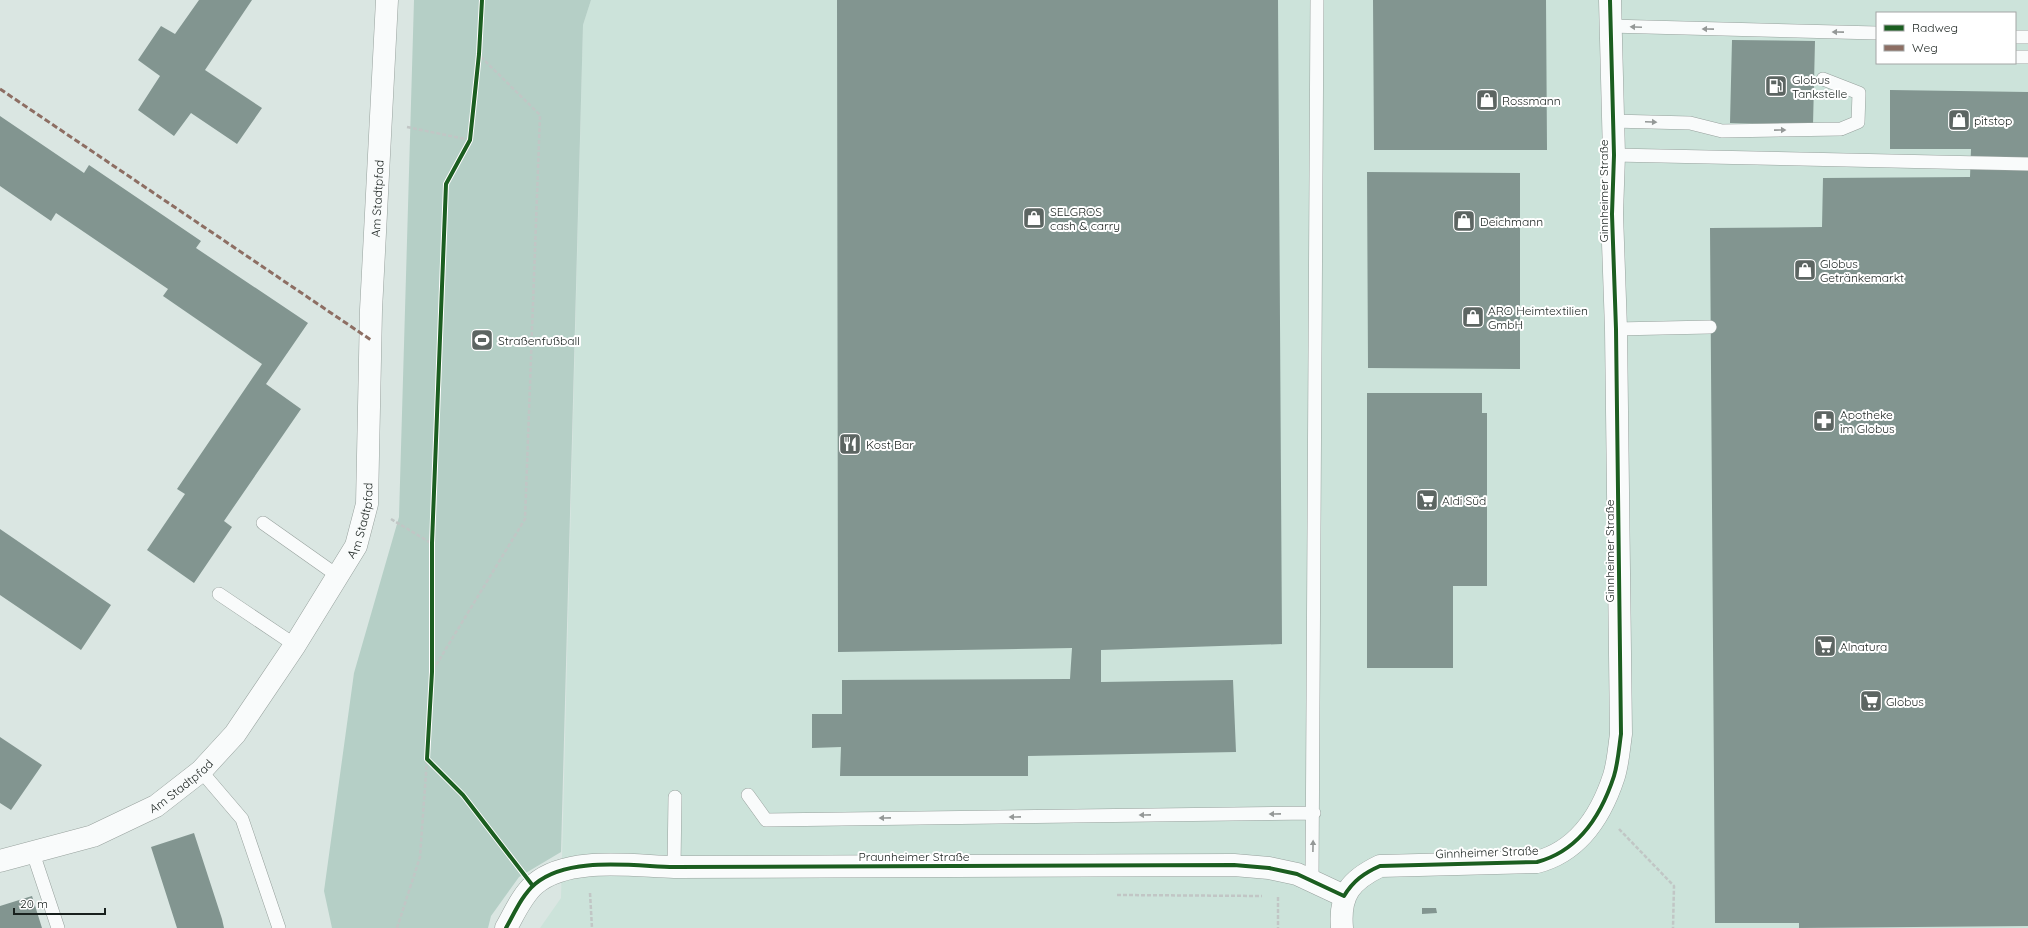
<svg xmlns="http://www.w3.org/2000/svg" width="2028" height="928" viewBox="0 0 2028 928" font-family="Quicksand,sans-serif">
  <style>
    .built { fill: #cce3da; fill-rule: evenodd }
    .green { fill: #b5cfc6 }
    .building { fill: #829590 }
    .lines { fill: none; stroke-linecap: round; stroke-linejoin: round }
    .lane-casing { stroke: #97a19d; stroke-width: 14 }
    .street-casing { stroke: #97a19d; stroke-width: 23 }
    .path { stroke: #c1c6c5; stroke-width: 2.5; stroke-dasharray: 4 2; stroke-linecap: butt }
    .lane { stroke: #f9fbfb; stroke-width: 13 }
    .street { stroke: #f9fbfb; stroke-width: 22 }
    .quiet { stroke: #8d6e63; stroke-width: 3; stroke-dasharray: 6 3; stroke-linecap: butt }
    .cycleway-casing { stroke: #fff; stroke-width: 6 }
    .cycleway { stroke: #1b5e20; stroke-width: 4 }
    .oneway { fill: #949897 }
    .labels { text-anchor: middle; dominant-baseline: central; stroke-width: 4; stroke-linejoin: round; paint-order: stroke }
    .poi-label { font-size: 12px; fill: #18201d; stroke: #fff; text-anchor: start }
    .street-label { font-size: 12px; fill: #18201d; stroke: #fff }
  </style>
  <rect width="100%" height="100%" fill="#dae6e2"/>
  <path class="built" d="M 591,0 L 2028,0 L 2028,928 L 540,928 L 561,898 L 583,25 ZM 1877,13 L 2015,13 L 2015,63 L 1877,63 Z"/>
  <path class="green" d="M 414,0 L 591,0 L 583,25 L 561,852 L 519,877 L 491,916 L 488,928 L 332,928 L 324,891 L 354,673 L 399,517 Z"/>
  <path class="building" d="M 199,0 L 252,0 L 205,70 L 262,108 L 237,144 L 191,113 L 174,136 L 138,110 L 160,76 L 138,60 L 161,26 L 175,34 Z
    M 837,0 L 1278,0 L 1282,644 L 1101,650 L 1101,682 L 1233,680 L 1236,752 L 1028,756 L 1028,776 L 840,776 L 841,747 L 812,748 L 812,714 L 842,714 L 842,680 L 1070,679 L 1072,648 L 838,652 Z
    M 1373,0 L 1546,0 L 1547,150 L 1374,150 Z
    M 1732,40 L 1815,41 L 1813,125 L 1730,123 Z
    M 1890,90 L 2028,92 L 2028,926 L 1799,928 L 1799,923 L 1715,923 L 1710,228 L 1822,227 L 1823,178 L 1970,177 L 1971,149 L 1890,149 Z
    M 0,116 L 84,173 L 89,165 L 201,241 L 196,248 L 308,323 L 266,384 L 301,409 L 224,521 L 232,527 L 194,583 L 147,550 L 185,494 L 177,489 L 262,364 L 163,296 L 168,289 L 56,213 L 51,221 L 0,186 Z
    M 1367,172 L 1520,173 L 1520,369 L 1368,368 Z
    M 1367,393 L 1482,393 L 1482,413 L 1487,413 L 1487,586 L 1453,586 L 1453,668 L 1367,668 Z
    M 0,529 L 111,605 L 81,650 L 0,595 Z
    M 0,737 L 42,765 L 11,810 L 0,803 Z
    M 194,833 L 222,919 L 224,928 L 177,928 L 151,847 Z
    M 32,896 L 42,928 L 0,928 L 0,906 Z
    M 1422,908 L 1436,908 L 1437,913 L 1422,914 Z"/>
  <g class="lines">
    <g class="lane-casing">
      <path id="lane" d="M 1609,26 L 1877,33
        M 2015,37 L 2028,37
        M 2015,57 L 2028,57
        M 1612,121 L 1690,123 L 1722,131 L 1841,129 L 1858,122 L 1859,93 L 1823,79
        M 1614,155 L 2028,164
        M 1616,329 L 1710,327
        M 263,523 L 338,576
        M 219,594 L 295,645
        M 201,771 L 242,819 L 279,928
        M 748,795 L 766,820 L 1314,813
        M 33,853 L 58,928
        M 674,867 L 675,797
        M 1312,880 L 1317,0"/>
    </g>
    <g class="street-casing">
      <g id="street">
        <path id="s1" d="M 0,861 L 93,836 L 156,806 L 201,771 L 235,734 L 295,645 L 356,546 L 367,504 L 371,310 L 387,0"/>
        <path d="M 506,928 C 514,914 522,895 535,884 C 568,856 632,866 674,867 L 1234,865 L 1269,868 L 1297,874 L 1344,896"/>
        <path d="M 1342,928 C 1339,894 1351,880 1380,866 L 1537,862 C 1579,851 1601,816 1614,776 C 1618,763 1619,748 1621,734 L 1616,329 L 1612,214 L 1614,155 L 1610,0"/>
      </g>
    </g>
    <path class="path" d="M 482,0 L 479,54 L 470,140 L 446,184 L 432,543 L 432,672 L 427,759 L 463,795 L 517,866
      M 407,127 L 470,140
      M 391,519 L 431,543
      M 433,670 L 525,519 L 540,115 L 479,55
      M 1619,829 L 1674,886 L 1673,928
      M 590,893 L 592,928
      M 1117,895 L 1262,896
      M 1278,897 L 1278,928
      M 397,928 L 420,857 L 427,759"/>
    <use href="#lane" class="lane"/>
    <use href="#street" class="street"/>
    <path class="quiet" d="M 0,89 L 371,340"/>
    <g class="cycleway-casing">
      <path id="cycleway" d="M 482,0 L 479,54 L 470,140 L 446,184 L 432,543 L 432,672 L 427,759 L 463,795 L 533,886
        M 506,928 C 514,914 522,895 535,884 C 568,856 632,866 674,867 L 1234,865 L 1269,868 L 1297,874 L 1344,896 C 1353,881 1364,873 1380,866 L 1537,862 C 1579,851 1601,816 1614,776 C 1618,763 1619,748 1621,734 L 1616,329 L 1612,214 L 1614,155 L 1610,0"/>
    </g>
    <use href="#cycleway" class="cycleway"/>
  </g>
  <defs><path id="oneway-solid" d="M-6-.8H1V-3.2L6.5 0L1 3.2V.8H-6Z"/></defs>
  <g class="oneway">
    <use href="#oneway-solid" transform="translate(1636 27) rotate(-178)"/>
    <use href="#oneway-solid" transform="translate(1708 29) rotate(-179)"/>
    <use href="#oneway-solid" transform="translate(1838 32) rotate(-179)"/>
    <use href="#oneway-solid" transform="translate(1651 122) rotate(2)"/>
    <use href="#oneway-solid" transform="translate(1780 130) rotate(-1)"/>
    <use href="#oneway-solid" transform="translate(1275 814) rotate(179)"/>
    <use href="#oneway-solid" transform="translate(1145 815) rotate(179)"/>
    <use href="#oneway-solid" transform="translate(1015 817) rotate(179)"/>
    <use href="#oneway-solid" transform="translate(885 818) rotate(179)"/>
    <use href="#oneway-solid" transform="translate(1313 846) rotate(-89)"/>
  </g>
  <defs>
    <g id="fuel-square" transform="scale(1.15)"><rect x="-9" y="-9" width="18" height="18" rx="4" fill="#5c6562" stroke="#fff"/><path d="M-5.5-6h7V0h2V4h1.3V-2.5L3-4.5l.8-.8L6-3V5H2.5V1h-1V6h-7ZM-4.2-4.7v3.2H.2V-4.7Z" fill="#fff"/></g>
    <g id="shop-square" transform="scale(1.15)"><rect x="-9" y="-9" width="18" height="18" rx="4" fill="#5c6562" stroke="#fff"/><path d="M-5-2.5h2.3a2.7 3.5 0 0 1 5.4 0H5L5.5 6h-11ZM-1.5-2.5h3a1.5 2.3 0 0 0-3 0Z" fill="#fff"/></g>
    <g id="stadium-square" transform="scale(1.15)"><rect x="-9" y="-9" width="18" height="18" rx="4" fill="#5c6562" stroke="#fff"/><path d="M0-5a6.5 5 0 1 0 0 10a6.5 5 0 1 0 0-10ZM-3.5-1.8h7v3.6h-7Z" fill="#fff"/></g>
    <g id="pharmacy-square" transform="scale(1.15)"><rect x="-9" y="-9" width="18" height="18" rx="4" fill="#5c6562" stroke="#fff"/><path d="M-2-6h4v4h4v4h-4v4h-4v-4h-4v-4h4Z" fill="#fff"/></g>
    <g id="restaurant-square" transform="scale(1.15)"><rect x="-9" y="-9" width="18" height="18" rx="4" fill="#5c6562" stroke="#fff"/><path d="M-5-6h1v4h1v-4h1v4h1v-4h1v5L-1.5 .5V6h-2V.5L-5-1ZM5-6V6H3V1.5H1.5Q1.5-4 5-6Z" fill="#fff"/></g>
    <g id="supermarket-square" transform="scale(1.15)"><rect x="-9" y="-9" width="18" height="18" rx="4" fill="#5c6562" stroke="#fff"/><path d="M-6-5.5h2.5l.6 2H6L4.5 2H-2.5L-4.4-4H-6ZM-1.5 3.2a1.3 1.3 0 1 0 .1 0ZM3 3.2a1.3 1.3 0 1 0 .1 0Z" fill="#fff"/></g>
  </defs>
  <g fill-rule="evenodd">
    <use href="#fuel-square" x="1776" y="86"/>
    <use href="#shop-square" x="1487" y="100"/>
    <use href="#shop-square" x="1959" y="120"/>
    <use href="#shop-square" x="1034" y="218"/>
    <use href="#shop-square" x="1464" y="221"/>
    <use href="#shop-square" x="1805" y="270"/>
    <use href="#shop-square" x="1473" y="317"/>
    <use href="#stadium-square" x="482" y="340"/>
    <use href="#pharmacy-square" x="1824" y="421"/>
    <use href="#restaurant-square" x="850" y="444"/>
    <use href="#supermarket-square" x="1427" y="500"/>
    <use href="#supermarket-square" x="1825" y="646"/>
    <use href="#supermarket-square" x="1871" y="701"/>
  </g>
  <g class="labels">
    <g class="poi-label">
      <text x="1792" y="79">Globus<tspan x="1792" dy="14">Tankstelle</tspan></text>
      <text x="1502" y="100">Rossmann</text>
      <text x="1974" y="120">pitstop</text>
      <text x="1050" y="211">SELGROS<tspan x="1050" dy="14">cash &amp; carry</tspan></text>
      <text x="1480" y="221">Deichmann</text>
      <text x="1820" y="263">Globus<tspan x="1820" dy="14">Getränkemarkt</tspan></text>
      <text x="1488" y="310">ARO Heimtextilien<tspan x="1488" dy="14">GmbH</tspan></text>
      <text x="498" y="340">Straßenfußball</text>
      <text x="1840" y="414">Apotheke<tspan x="1840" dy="14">im Globus</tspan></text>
      <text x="866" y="444">Kost Bar</text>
      <text x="1442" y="500">Aldi Süd</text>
      <text x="1840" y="646">Alnatura</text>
      <text x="1886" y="701">Globus</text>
    </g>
    <g class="street-label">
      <text transform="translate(1603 191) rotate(-90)">Ginnheimer Straße</text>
      <text stroke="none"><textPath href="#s1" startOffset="846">Am Stadtpfad</textPath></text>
      <text stroke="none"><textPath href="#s1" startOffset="523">Am Stadtpfad</textPath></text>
      <text transform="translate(1609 551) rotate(-90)">Ginnheimer Straße</text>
      <text stroke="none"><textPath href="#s1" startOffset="198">Am Stadtpfad</textPath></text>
      <text transform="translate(1487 852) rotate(-2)">Ginnheimer Straße</text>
      <text x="914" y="856">Praunheimer Straße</text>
    </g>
  </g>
  <rect x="1876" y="12" width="140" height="52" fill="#ffffff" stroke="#a3a6a5"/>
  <rect x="1884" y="25" width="20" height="6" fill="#1b5e20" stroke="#a3a6a5"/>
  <text x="1912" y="32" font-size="12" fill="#18201d">Radweg</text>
  <rect x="1884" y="45" width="20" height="6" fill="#8d6e63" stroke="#a3a6a5"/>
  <text x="1912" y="52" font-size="12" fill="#18201d">Weg</text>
  <path d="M14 908v6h91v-6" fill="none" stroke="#18201d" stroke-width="2"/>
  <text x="20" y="908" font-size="12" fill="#18201d" stroke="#ffffff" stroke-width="3" paint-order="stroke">20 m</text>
</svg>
